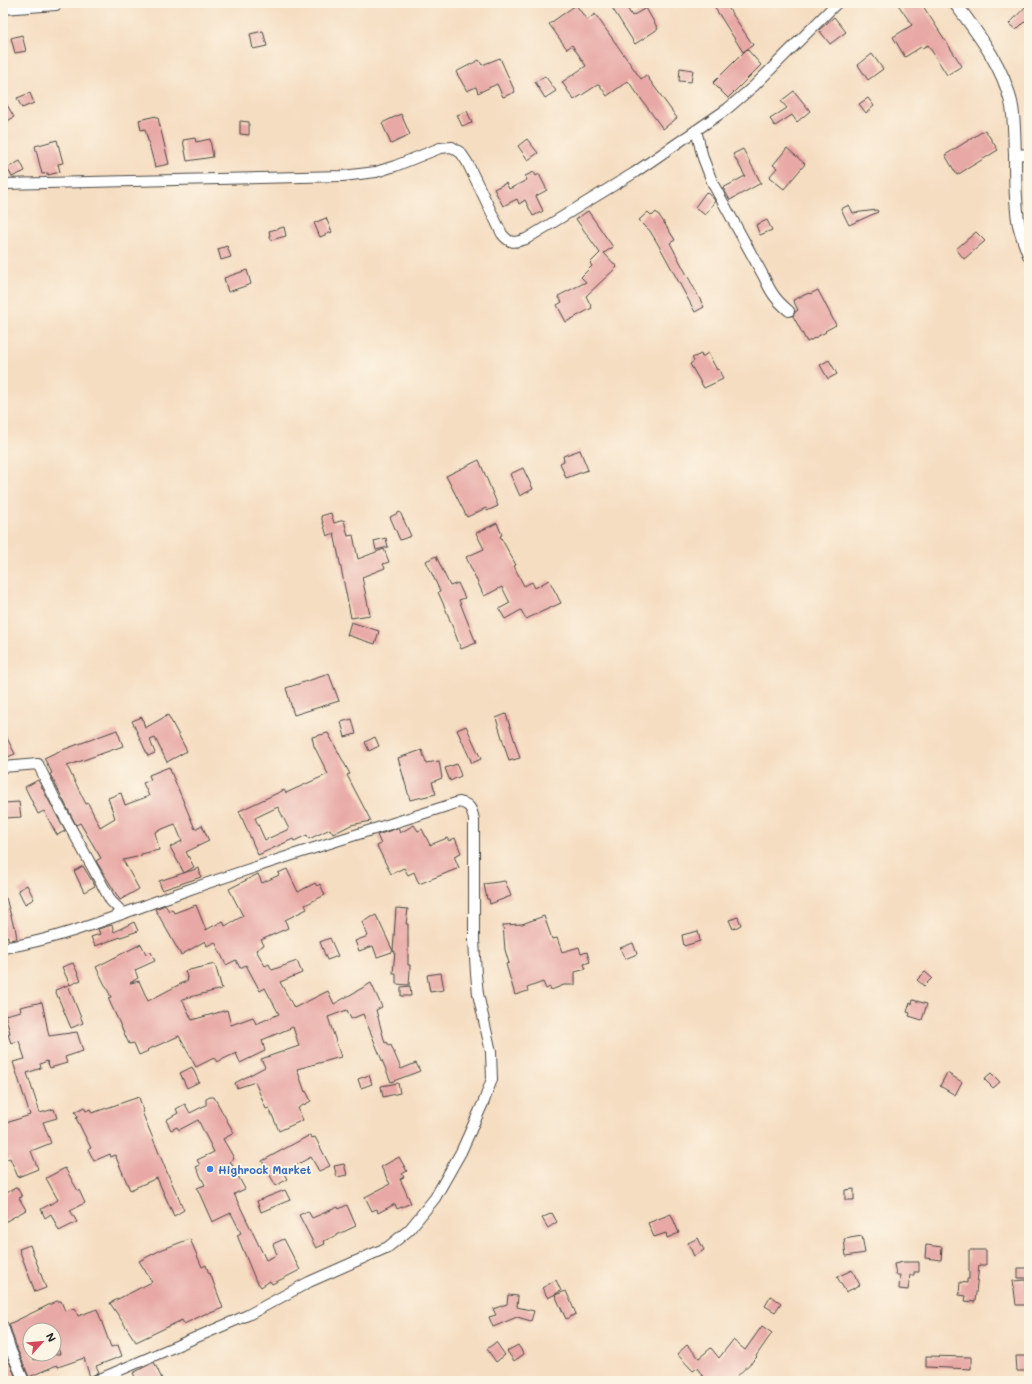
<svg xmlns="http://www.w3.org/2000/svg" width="1032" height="1384" viewBox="0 0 1032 1384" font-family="Mali,sans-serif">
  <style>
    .building { fill: #e8a8a5; fill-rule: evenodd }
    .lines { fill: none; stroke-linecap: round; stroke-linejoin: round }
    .minor-casing { stroke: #494642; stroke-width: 12 }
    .tertiary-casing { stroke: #494642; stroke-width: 14 }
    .minor { stroke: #fff; stroke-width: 10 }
    .tertiary { stroke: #fff; stroke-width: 12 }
    .shop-dot { fill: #3f7fe0; stroke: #fcf5e5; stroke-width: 1.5 }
    .labels { text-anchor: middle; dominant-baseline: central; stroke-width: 4; stroke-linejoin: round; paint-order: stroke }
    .shop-label { font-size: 11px; font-weight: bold; fill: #366cbe; stroke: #fcf5e5; text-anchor: start }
  </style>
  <rect width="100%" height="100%" fill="#fcf5e5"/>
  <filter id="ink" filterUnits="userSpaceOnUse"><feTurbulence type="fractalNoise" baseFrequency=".025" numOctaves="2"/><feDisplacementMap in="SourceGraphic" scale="8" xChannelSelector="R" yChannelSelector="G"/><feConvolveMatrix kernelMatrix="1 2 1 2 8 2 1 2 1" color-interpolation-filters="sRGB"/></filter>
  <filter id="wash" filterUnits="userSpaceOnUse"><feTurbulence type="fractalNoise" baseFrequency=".012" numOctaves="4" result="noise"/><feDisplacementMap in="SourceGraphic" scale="16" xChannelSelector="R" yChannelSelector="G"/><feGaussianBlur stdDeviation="0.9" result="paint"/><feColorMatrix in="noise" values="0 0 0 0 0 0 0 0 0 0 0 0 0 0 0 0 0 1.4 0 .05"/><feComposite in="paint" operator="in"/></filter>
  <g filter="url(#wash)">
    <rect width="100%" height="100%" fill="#f5ddc1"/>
    <g id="blocks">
      <path class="building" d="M 609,3 L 624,3 L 632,16 L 646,8 L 658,29 L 635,44 Z
        M 722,3 L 725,3 L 753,45 L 743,52 L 715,8 Z
        M 897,3 L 921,3 L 962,66 L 947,75 L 928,45 L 922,48 L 921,47 L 905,57 L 893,37 L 912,25 Z
        M 1029,3 L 1029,17 L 1016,30 L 1009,24 Z
        M 576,5 L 587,20 L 595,14 L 641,79 L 646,75 L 677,118 L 663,129 L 628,81 L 607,96 L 599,84 L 574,100 L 562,82 L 586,66 L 572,45 L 567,49 L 549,24 Z
        M 834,17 L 846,32 L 830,44 L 819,30 Z
        M 263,31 L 267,46 L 253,49 L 250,34 Z
        M 22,35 L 26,51 L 15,53 L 11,38 Z
        M 747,49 L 761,65 L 728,98 L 713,83 Z
        M 872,54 L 883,69 L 868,80 L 858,65 Z
        M 500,58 L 515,92 L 503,97 L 497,84 L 478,93 L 476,87 L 467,91 L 456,72 L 479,60 L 482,65 Z
        M 680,68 L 693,70 L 691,82 L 679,81 Z
        M 545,76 L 556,91 L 545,98 L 535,82 Z
        M 794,91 L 810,111 L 797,122 L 792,115 L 775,126 L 770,119 L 787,108 L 781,101 Z
        M 30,93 L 34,103 L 22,108 L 17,98 Z
        M 3,98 L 14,117 L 3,124 Z
        M 868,98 L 874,106 L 866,113 L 859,104 Z
        M 467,111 L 472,123 L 462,126 L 457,115 Z
        M 401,114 L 410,135 L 391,144 L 382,123 Z
        M 156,116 L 156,118 L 158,118 L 169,164 L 155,167 L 145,129 L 141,130 L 139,120 Z
        M 240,121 L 249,122 L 249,135 L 240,134 Z
        M 985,130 L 998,150 L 957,175 L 945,155 Z
        M 195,138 L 196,142 L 210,139 L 213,157 L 187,161 L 183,140 Z
        M 527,139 L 538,153 L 528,160 L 518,146 Z
        M 57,140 L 63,163 L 58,164 L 60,172 L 48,175 L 48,173 L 42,174 L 35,146 Z
        M 787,148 L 805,164 L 784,189 L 769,177 L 777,168 L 773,165 Z
        M 743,149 L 761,183 L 730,200 L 723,188 L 745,176 L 733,154 Z
        M 20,161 L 25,171 L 12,177 L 7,168 Z
        M 534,172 L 536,176 L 539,174 L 547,190 L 536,196 L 543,211 L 533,216 L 525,200 L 519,204 L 517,199 L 503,206 L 494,189 L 506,183 L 509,189 L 527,180 L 525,176 Z
        M 706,192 L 713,198 L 715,201 L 705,215 L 695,207 Z
        M 849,205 L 853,213 L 877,210 L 878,212 L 849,225 L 841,209 Z
        M 588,211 L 613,247 L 604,253 L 617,267 L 586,296 L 592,308 L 566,322 L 557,305 L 562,302 L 558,296 L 586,282 L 581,277 L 592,266 L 590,263 L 600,253 L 576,219 Z
        M 648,212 L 652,216 L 656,212 L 661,218 L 675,240 L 670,243 L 704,307 L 695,312 L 662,251 L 650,231 L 639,220 Z
        M 326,218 L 332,232 L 320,237 L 314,223 Z
        M 767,220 L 772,230 L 760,235 L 756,225 Z
        M 284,227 L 286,236 L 271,240 L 269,231 Z
        M 976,232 L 985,241 L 964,259 L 956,249 Z
        M 227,246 L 231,257 L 221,260 L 218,249 Z
        M 247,270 L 251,284 L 228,292 L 224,278 Z
        M 818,290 L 836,325 L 825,331 L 826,332 L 807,342 L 793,316 L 795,312 L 798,310 L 793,300 L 809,293 L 810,294 Z
        M 708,353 L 717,370 L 719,369 L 723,379 L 704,388 L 690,364 L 694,361 L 692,358 L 701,354 L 702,357 Z
        M 829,360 L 837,374 L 828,379 L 820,365 Z
        M 580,450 L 588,470 L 566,478 L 560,463 L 564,461 L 563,456 Z
        M 479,460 L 498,506 L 487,511 L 486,508 L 467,517 L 446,476 Z
        M 523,468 L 533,489 L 520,496 L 510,474 Z
        M 400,512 L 411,536 L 400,540 L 390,517 Z
        M 331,513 L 334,523 L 344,520 L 348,536 L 353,535 L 358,559 L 384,549 L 389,562 L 383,564 L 385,568 L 362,577 L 370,615 L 351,618 L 334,533 L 327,536 L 321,516 Z
        M 497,523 L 502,535 L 500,536 L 516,565 L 514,566 L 524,586 L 532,582 L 535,588 L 549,580 L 561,603 L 526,619 L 521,610 L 505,619 L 499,609 L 510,603 L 502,587 L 484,596 L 466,557 L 484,549 L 476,533 Z
        M 386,538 L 388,547 L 376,550 L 374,541 Z
        M 436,556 L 450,586 L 458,583 L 465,598 L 459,600 L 476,643 L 461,649 L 446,610 L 438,592 L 440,591 L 426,561 Z
        M 351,622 L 379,631 L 375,644 L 347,635 Z
        M 329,674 L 339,701 L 294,715 L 286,688 Z
        M 506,714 L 520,758 L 509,761 L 496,718 Z
        M 168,715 L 187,751 L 167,762 L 155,738 L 150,740 L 155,753 L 148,756 L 132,721 L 142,717 L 145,728 Z
        M 352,719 L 356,734 L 345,737 L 341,722 Z
        M 466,726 L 481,759 L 472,763 L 457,730 Z
        M 3,730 L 15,754 L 3,759 Z
        M 117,730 L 123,746 L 67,766 L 86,804 L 88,803 L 100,827 L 115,818 L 108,798 L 121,793 L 125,805 L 149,796 L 143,783 L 151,780 L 149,775 L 169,767 L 195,829 L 202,825 L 209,841 L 186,852 L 194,867 L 184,873 L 170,847 L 182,841 L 175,824 L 155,832 L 159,850 L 141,854 L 141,856 L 123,860 L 139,889 L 120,900 L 96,861 L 101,858 L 80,823 L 76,825 L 50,774 L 52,773 L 44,758 L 57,752 Z
        M 328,733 L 350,774 L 347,775 L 371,821 L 351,825 L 333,834 L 330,829 L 309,839 L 307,835 L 294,841 L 293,839 L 258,855 L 239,811 L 284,790 L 286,793 L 328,774 L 314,746 L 312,737 ZM 278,807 L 289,829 L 265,840 L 255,818 Z
        M 375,737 L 379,746 L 369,751 L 365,742 Z
        M 422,750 L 426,763 L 439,761 L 442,778 L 432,782 L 436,794 L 410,800 L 398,758 Z
        M 457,764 L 461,776 L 450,781 L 445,768 Z
        M 38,780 L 65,831 L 57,835 L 44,811 L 38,814 L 25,787 Z
        M 19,802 L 21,817 L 5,818 L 4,803 Z
        M 414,825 L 418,831 L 422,829 L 430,845 L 447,838 L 449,841 L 455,838 L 461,853 L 454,856 L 459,868 L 419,884 L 414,872 L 408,875 L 404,868 L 391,874 L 377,846 L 381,844 L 377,835 L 398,828 L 400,833 Z
        M 83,866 L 95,886 L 84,892 L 74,871 Z
        M 199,868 L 201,877 L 162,890 L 159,881 Z
        M 287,869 L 298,892 L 315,883 L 317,886 L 320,884 L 325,895 L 305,905 L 307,909 L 285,920 L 288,928 L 261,940 L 264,945 L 256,950 L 265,966 L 269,964 L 272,970 L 297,961 L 302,973 L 280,982 L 294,1008 L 328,991 L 334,1004 L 371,983 L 382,1007 L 376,1010 L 385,1043 L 387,1042 L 389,1046 L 391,1045 L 401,1069 L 416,1063 L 420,1071 L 391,1082 L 363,1014 L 351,1019 L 347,1010 L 328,1017 L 341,1057 L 297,1069 L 305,1092 L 306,1091 L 311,1101 L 298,1108 L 303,1120 L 279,1131 L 269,1108 L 266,1109 L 255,1082 L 237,1088 L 235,1083 L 265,1067 L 261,1059 L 299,1046 L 293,1027 L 262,1040 L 265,1051 L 240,1063 L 236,1053 L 217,1062 L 214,1058 L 196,1067 L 179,1036 L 147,1050 L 148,1051 L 139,1055 L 134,1043 L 129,1044 L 108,998 L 111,997 L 96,967 L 141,944 L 146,954 L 151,952 L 155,961 L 135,970 L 138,978 L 130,983 L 139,981 L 148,1001 L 188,980 L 185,971 L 215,964 L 222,989 L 182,999 L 192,1020 L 227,1010 L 231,1025 L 253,1017 L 256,1024 L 279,1014 L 265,988 L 260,991 L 246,965 L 240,968 L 236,960 L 226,965 L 215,942 L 207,946 L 205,941 L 181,955 L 155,909 L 165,905 L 169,911 L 172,909 L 174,913 L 196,905 L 206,930 L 223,921 L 225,926 L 243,916 L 229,889 L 258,874 L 262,883 L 279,875 L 278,873 Z
        M 505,881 L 511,896 L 490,904 L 489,899 L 487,899 L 484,884 Z
        M 27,885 L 34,899 L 25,904 L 18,890 Z
        M 6,898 L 14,927 L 15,926 L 17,939 L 8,940 L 8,936 L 3,938 L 3,899 Z
        M 396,908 L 408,909 L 406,924 L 408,924 L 408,965 L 410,965 L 410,970 L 409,985 L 396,984 L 396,973 L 393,973 L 395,951 L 377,957 L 373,946 L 359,951 L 355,941 L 368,936 L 362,922 L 376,915 L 393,951 Z
        M 544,916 L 552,939 L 557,938 L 562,952 L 579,947 L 581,954 L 587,952 L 590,962 L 584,964 L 586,969 L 575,972 L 575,985 L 564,985 L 551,990 L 550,987 L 546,989 L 543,982 L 527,988 L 528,991 L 515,995 L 506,964 L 509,963 L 505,950 L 503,925 L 522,924 Z
        M 738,917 L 741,925 L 733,929 L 729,920 Z
        M 134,922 L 138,931 L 95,946 L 91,937 L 100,934 L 98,929 L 112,925 L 114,932 Z
        M 698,931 L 700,941 L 684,946 L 682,935 Z
        M 330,938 L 338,956 L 327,960 L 320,942 Z
        M 633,943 L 637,954 L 625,959 L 620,948 Z
        M 73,963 L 81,980 L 70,985 L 62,967 Z
        M 925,972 L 932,978 L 924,986 L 917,980 Z
        M 441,973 L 444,990 L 430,992 L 427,975 Z
        M 68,985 L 83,1023 L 71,1028 L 55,990 Z
        M 410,986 L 411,996 L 401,996 L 401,987 Z
        M 913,1000 L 927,1004 L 922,1020 L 909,1016 L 910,1013 L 907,1012 L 910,1003 L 912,1004 Z
        M 42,1002 L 49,1036 L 77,1032 L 83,1051 L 65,1057 L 67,1063 L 50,1068 L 47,1061 L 40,1064 L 41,1068 L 27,1073 L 40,1113 L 54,1109 L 57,1118 L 43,1122 L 51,1143 L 31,1151 L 38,1169 L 18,1177 L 10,1158 L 3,1161 L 3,1124 L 30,1115 L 13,1062 L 25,1059 L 19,1041 L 11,1043 L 8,1034 L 10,1033 L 5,1015 L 21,1011 L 20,1007 Z
        M 192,1067 L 199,1082 L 187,1088 L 180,1073 Z
        M 947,1073 L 962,1082 L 955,1095 L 940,1086 Z
        M 991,1073 L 1000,1082 L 993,1088 L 984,1079 Z
        M 369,1075 L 372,1084 L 361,1088 L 358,1079 Z
        M 398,1083 L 400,1093 L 383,1097 L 381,1086 Z
        M 139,1097 L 143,1111 L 142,1112 L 166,1170 L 184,1210 L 174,1216 L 157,1178 L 130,1190 L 115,1155 L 111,1157 L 110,1154 L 94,1161 L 88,1149 L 91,1148 L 76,1118 L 78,1117 L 75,1112 L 84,1107 L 86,1111 L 90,1109 L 92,1113 Z
        M 210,1097 L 214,1097 L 234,1133 L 223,1139 L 234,1158 L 230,1161 L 245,1189 L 234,1194 L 266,1260 L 277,1255 L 273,1244 L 284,1239 L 300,1270 L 272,1284 L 270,1281 L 261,1287 L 255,1279 L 237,1235 L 241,1233 L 231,1213 L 212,1222 L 197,1188 L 205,1185 L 196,1167 L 200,1165 L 197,1160 L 214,1152 L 198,1120 L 179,1130 L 177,1127 L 171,1130 L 166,1120 L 178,1113 L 176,1109 L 185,1104 L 190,1113 L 206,1105 L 206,1099 Z
        M 310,1135 L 312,1138 L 315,1137 L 330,1166 L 319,1171 L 311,1157 L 283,1172 L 287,1179 L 276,1186 L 262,1161 Z
        M 399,1157 L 407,1171 L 402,1174 L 404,1177 L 400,1179 L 411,1203 L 397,1209 L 395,1204 L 378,1213 L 377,1209 L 372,1211 L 365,1197 L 390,1184 L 381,1167 Z
        M 344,1164 L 347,1175 L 337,1177 L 334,1166 Z
        M 65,1168 L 78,1191 L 79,1190 L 85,1203 L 70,1210 L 77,1222 L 59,1231 L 51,1214 L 45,1218 L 41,1209 L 58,1200 L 46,1178 Z
        M 17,1187 L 22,1197 L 19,1198 L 26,1210 L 3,1223 L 3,1195 Z
        M 854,1189 L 854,1200 L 845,1200 L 845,1190 Z
        M 285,1190 L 290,1200 L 261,1212 L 257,1201 Z
        M 347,1205 L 356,1226 L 324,1241 L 325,1244 L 316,1248 L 299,1215 L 308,1211 L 312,1218 L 338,1207 L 339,1209 Z
        M 552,1213 L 557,1222 L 548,1228 L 542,1218 Z
        M 671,1214 L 679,1233 L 667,1238 L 666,1233 L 654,1237 L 648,1223 Z
        M 862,1236 L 865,1253 L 846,1256 L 844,1239 Z
        M 698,1238 L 704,1250 L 694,1256 L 688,1243 Z
        M 190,1239 L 202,1267 L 206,1265 L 209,1274 L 210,1273 L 223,1308 L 208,1314 L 207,1313 L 184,1324 L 182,1320 L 136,1342 L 110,1303 L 152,1282 L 139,1261 L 163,1249 Z
        M 30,1245 L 46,1288 L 35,1292 L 19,1249 Z
        M 926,1245 L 942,1247 L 941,1260 L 925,1258 Z
        M 969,1250 L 986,1250 L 986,1265 L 979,1265 L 975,1302 L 965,1301 L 966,1296 L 959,1295 L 960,1282 L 967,1283 L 967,1279 L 969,1279 Z
        M 903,1262 L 919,1262 L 919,1272 L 914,1272 L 914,1275 L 910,1275 L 908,1290 L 899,1289 L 900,1275 L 896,1275 L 894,1264 Z
        M 1018,1268 L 1029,1268 L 1029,1278 L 1018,1278 Z
        M 852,1270 L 860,1285 L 846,1292 L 837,1277 Z
        M 556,1280 L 561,1291 L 548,1298 L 542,1288 Z
        M 1026,1280 L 1027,1305 L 1016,1305 L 1013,1281 Z
        M 566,1291 L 576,1314 L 566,1319 L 555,1295 Z
        M 508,1295 L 518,1296 L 517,1307 L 534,1311 L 531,1321 L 517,1317 L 493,1327 L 489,1317 L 496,1315 L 493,1309 L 507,1304 Z
        M 771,1296 L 781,1303 L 775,1312 L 765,1306 Z
        M 57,1301 L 61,1301 L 65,1311 L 75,1308 L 78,1316 L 97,1309 L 111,1347 L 118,1345 L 122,1356 L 96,1366 L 99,1372 L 90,1377 L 84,1358 L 58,1367 L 57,1365 L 29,1377 L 17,1349 L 9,1324 ZM 30,1330 L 54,1330 L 54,1336 L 60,1354 L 50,1354 L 34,1360 L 32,1354 L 30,1354 L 30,1349 L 27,1341 L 30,1339 Z
        M 762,1326 L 772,1333 L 756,1356 L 757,1357 L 732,1381 L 706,1381 L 697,1368 L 693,1371 L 677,1354 L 687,1345 L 699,1358 L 711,1348 L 719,1358 L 733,1340 L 745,1350 Z
        M 496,1342 L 505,1355 L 496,1362 L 487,1349 Z
        M 518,1345 L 524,1354 L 514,1361 L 507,1351 Z
        M 3,1347 L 15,1376 L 3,1380 Z
        M 926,1356 L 971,1357 L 971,1369 L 926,1367 Z
        M 1016,1356 L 1029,1356 L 1029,1371 L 1017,1371 Z
        M 154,1362 L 163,1381 L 137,1381 L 133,1373 Z"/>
    </g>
  </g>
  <g filter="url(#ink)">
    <use href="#blocks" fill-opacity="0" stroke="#494642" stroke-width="1"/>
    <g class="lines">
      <g class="minor-casing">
        <path id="minor" d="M 3,9 L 56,5
          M 696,130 L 703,158 L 713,184 L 764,277 C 771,293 776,300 789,311
          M 1015,155 L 1029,154
          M 3,184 L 343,176 L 376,172 L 395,166 L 440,148 L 452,147 L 461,153 L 467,162 L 502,234 C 510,244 514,243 526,239 L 634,173 L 727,109 L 754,86 L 837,3
          M 3,767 L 38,764 L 56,801 L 111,901 L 123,913
          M 3,948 C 66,938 125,912 185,891 C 275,859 367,832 459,802 C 470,804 472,809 474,820 L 474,940 L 476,974 L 478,994 L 491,1052 L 492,1079 L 484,1101 L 461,1152 L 435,1198 L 409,1230 L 388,1247 L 309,1282 L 248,1315 L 95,1381
          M 3,1326 L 11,1351 L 24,1381"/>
      </g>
      <g class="tertiary-casing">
        <path id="tertiary" d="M 955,3 C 978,34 1002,64 1011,102 C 1015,119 1014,137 1015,154 C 1015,176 1015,199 1018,220 C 1020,232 1025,244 1029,255"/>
      </g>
      <use href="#minor" class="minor"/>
      <use href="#tertiary" class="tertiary"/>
    </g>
  </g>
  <circle class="shop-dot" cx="210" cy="1169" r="4"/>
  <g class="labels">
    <g class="shop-label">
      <text x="218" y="1169">Highrock Market</text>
    </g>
  </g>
  <rect width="1032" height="1384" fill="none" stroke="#fcf5e5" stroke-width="16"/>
  <g transform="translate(42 1342) rotate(63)"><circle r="19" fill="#fcf5e5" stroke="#a8a49b"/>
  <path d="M0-3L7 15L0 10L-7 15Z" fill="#d1495b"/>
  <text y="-6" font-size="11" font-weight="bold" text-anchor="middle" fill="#2b2b2b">N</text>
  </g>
</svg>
